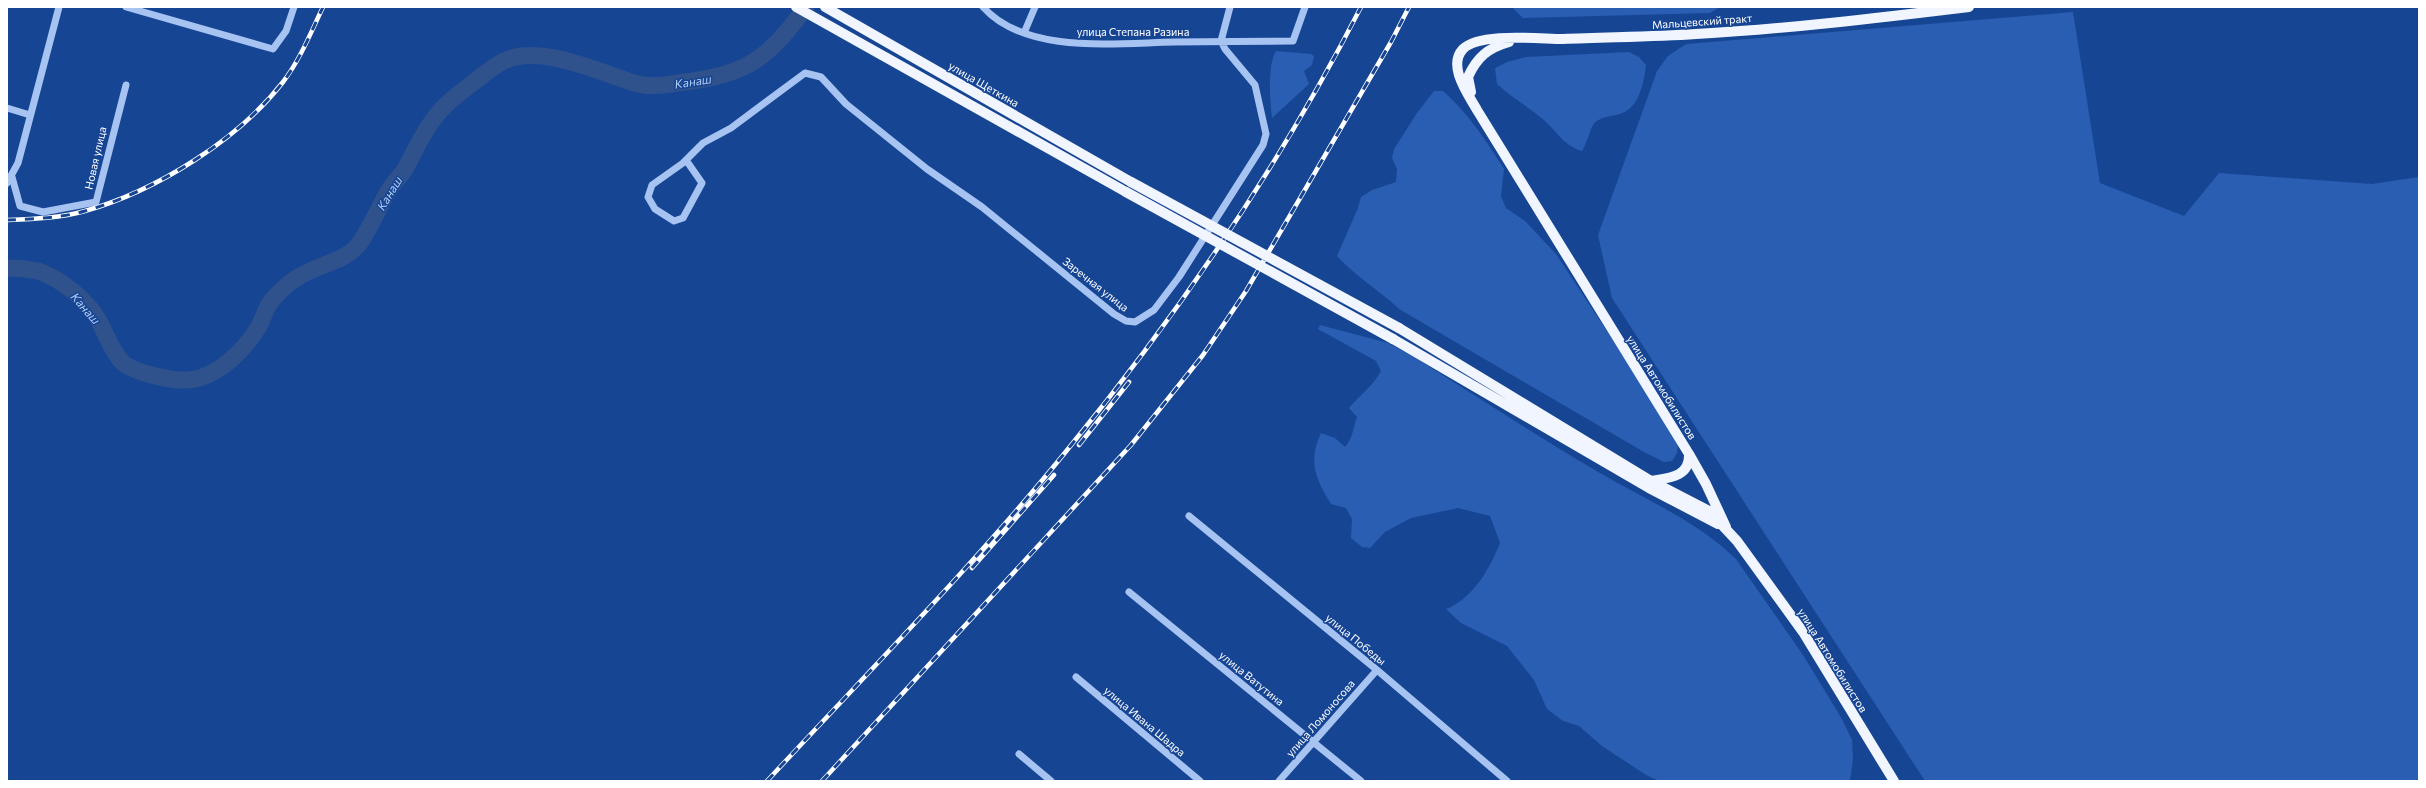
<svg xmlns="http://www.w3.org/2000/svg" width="2426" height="788" viewBox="0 0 2426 788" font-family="Commissioner,sans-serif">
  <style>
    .green { fill: #295eb3 }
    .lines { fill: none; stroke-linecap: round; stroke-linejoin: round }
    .river { stroke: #2f518c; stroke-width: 17 }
    .minor { stroke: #a6c3f1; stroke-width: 7 }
    .major { stroke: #f0f5ff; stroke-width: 10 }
    .rail-casing { stroke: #fff; stroke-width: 4.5 }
    .rail { stroke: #164594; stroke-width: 3; stroke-dasharray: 9; stroke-linecap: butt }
    .major-bridge { stroke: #f0f5ff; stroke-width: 10 }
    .labels { text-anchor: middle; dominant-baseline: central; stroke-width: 3; stroke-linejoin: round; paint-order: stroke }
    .street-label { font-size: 11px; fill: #fff; stroke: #164594 }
    .water-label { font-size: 12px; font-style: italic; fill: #b3cef8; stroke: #164594 }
  </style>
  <rect width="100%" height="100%" fill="#164594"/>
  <path class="green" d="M 1512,7 L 1720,7 L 1710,13 L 1523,18 Z
    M 2073,12 L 2100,183 L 2184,216 L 2219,173 L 2372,184 L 2419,177 L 2419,781 L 1925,781 L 1612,298 L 1598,235 L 1657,71 L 1668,56 L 1686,44 Z
    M 1276,51 L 1311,54 L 1314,56 L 1312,65 L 1304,71 L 1309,84 L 1272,118 C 1270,100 1267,66 1276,51 Z
    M 1629,52 L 1639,57 L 1646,65 C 1644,81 1640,104 1625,112 C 1615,117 1600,115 1593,125 C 1590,130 1587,143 1582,151 C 1563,146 1554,127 1539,116 C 1525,105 1510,96 1497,84 L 1495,68 L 1507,62 L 1526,57 Z
    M 1434,91 L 1443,91 C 1468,113 1486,140 1504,169 L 1501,196 L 1506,208 L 1525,221 L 1556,254 L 1628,363 L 1678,445 L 1677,453 L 1672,461 L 1664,462 L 1644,452 L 1399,309 C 1379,290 1355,276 1337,256 L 1358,208 L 1361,197 L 1372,190 L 1396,182 L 1397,169 L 1392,158 L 1394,149 L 1417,113 Z
    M 1320,325 L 1388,343 L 1414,357 C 1476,396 1537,436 1600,473 C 1646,500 1697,521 1736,559 L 1803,655 L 1842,719 L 1852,740 L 1853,759 L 1850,781 L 1659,781 L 1646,775 L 1602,746 L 1579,726 L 1563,721 L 1547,709 L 1534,680 L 1507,646 L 1461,623 L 1446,609 C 1473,599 1490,568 1500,543 L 1490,516 L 1458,508 L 1411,518 L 1385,532 L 1370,548 L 1362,547 L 1351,538 L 1352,519 L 1346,508 L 1331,504 C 1315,478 1308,461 1321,433 L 1335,438 L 1345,447 C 1353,439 1353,427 1357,417 L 1349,408 C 1360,395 1373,386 1381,371 L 1376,361 L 1318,329 Z"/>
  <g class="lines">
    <path class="river" d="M 7,268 C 17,268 28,269 38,271 C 61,279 89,301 100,323 C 107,336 112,352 123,363 C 135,373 172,381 187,380 C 216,379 245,350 259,326 C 264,317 266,306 273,299 C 283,287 296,277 310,271 C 327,263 347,259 359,244 C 371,227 379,207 389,190 C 394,182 400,177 405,169 C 415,151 423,132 436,116 C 447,101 464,90 478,79 C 486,73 495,65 504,61 C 540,43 603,74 638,84 C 653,88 669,84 684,82 C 748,75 769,57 806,7"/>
    <path class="minor" d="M 126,7 L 273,49 L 286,31 L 294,7
      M 983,7 C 1026,55 1117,43 1174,42 C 1214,42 1253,41 1293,41 L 1305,7
      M 1024,33 L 1035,7
      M 7,108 L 30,115
      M 686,160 L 702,183 L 683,218 L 674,221 L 655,209 L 648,197 L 652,185 L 683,163 L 703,143 L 731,128 L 805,73 L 821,77 L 846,104 L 927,169 L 982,207 L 1114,314 L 1126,321 L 1135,322 L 1154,310 L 1179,277 L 1263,145 L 1266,134 L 1255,85 L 1225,49 L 1221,41 L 1230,7
      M 12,177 L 20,206 L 43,212 L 96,202 L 126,85
      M 7,183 L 18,163 L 59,7
      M 1189,516 L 1377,670 L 1507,781
      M 1129,592 L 1361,781
      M 1076,677 L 1200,781
      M 1019,754 L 1051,781
      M 1279,781 L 1377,670"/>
    <path class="major" d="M 796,7 L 1126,192
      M 825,7 L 1131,182
      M 1471,92 L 1468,77 C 1477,57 1488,48 1509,42
      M 1399,328 L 1651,481 L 1709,511 L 1737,541 L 1803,632 L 1894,781
      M 1393,339 L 1649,488 L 1718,524
      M 1651,481 C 1669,478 1690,477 1689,454
      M 1726,527 L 1706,484 L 1689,454 L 1477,110 C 1468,94 1447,66 1463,49 C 1480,32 1540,39 1563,39 C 1607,37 1652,37 1696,34 C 1787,29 1878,18 1969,7"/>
    <g class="rail-casing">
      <path id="rail" d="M 7,220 C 33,219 61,218 85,211 C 156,191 238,140 283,82 C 300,60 311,32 323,7
        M 1079,445 L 1129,382
        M 972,568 L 1054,475
        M 767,781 C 868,672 974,565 1068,449 C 1180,312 1280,165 1361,7
        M 822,781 L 1131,445 L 1203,355 L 1246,291 L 1391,42 L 1409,7"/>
    </g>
    <use href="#rail" class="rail"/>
    <path class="major-bridge" d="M 1131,182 L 1399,328
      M 1126,192 L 1393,339"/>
  </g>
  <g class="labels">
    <g class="street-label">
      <text transform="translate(1702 21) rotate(-4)">Мальцевский тракт</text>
      <text x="1133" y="31">улица Степана Разина</text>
      <text transform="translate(984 84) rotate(30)">улица Щеткина</text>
      <text transform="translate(95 158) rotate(-77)">Новая улица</text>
      <text transform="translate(1096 284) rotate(38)">Заречная улица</text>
      <text transform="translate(1662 387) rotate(58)">улица Автомобилистов</text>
      <text transform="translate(1356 639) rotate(39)">улица Победы</text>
      <text transform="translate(1833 660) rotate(58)">улица Автомобилистов</text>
      <text transform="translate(1252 678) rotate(39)">улица Ватутина</text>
      <text transform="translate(1320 718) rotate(-49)">улица Ломоносова</text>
      <text transform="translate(1145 721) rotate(40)">улица Ивана Шадра</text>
    </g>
    <g class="water-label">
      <text transform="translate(693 81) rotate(-9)">Канаш</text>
      <text transform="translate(389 193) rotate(-59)">Канаш</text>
      <text transform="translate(86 308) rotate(49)">Канаш</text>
    </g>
  </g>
  <rect width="2426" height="788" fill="none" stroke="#ffffff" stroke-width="16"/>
</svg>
